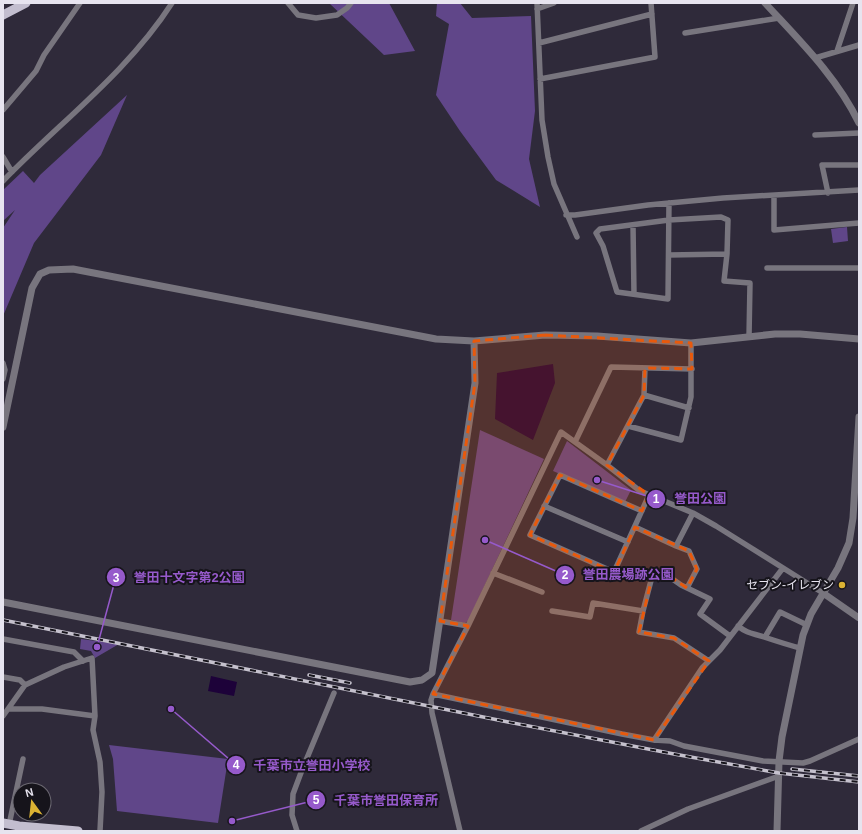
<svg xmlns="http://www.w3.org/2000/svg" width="862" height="834" viewBox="0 0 862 834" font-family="Arial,'Noto Sans JP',sans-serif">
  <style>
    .green { fill: #604689 }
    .water { fill: #1d0239 }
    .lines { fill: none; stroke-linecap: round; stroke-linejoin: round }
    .minor { stroke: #78757e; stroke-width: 5.5 }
    .tertiary { stroke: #78757e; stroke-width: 7 }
    .primary { stroke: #c3becf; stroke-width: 9 }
    .rail-casing { stroke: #c5c1cd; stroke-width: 3.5 }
    .rail { stroke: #16141b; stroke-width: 2; stroke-dasharray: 6; stroke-linecap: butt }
    .marked { fill: #e8590c; fill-opacity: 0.2; stroke: #e8590c; stroke-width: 3; stroke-dasharray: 8 5; stroke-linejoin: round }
    .poi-dot { fill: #dbb233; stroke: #16141b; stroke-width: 1.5 }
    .labels { text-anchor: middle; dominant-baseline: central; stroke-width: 4; stroke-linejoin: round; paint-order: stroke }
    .poi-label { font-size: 12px; fill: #e7e4ef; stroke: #16141b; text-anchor: end }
    .leader { fill: none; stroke: #965acb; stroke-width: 1.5 }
    .callout-dot { fill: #965acb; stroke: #16141b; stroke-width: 1.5 }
    .mark-label { font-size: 12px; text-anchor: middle; font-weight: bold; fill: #fff }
    .callout-label { font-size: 13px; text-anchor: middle; font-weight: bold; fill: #965acb; stroke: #16141b; stroke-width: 4; stroke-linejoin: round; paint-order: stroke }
  </style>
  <rect width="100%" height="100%" fill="#2f2a3a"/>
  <path class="green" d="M 329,3 L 389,3 L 415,51 L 384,55 Z
    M 437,3 L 460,3 L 472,18 L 531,16 L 535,111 L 529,159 L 540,207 L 496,180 L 460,131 L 436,95 L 449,24 L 436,16 Z
    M 127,95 L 101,155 L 34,243 L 3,316 L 3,228 L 15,210 L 3,221 L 3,190 L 23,171 L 34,183 L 40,175 Z
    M 847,227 L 848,241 L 833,243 L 831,229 Z
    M 480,430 L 544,459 L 468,621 L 465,623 L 451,620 Z
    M 567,441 L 631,490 L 625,502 L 553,471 Z
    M 81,639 L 119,644 L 95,658 L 91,651 L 80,649 Z
    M 109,745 L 228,759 L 218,823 L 117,811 L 113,759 Z"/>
  <path class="water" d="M 553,364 L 555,383 L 533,440 L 495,419 L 497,373 Z
    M 211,676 L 237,682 L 234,696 L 208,691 Z"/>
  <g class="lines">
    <path class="minor" d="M 288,3 L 298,15 L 316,18 L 337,15 L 347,8 L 351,3
      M 537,3 L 542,120 L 548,157 L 554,184 L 577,237
      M 537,9 L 554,3
      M 685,33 L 779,18
      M 539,43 L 652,14
      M 837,51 L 853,3
      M 815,58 L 859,45
      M 540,79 L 655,57 L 651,3
      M 3,110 L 36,71 L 44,55 L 80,3
      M 815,135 L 859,133
      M 3,157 L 12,172
      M 3,181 C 60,122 127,73 172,3
      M 828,193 L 822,165 L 859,165
      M 774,196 L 774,230 L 859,223
      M 566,215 L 575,215 L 648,205 L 723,198 L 859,190
      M 633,225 L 634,294
      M 727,254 L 724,281 L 750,283 L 749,337
      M 669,255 L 727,254 L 728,220 L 721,217 L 669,220 L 600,229 L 596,233 L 603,246 L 617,292 L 668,299 L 669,203
      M 767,268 L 859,268
      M 3,363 L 5,370 L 3,379
      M 644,395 L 689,408
      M 628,426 L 681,440 L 691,397 L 691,343
      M 575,442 L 611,367 L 692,369
      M 607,465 L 644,395 L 645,368
      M 544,506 L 628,542
      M 642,511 L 560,475 L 530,535 L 614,572 L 649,495
      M 635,527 L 676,546 L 693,513
      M 676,546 L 689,551 L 697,569 L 687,588
      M 493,573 L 542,592
      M 552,611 L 590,617 L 593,603 L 643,611 L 653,573 L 664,573 L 681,585 L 710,599 L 700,614 L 730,636
      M 643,611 L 639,632 L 674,638 L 709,661
      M 440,621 L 468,626
      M 738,626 C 748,634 752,633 764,637 C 776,641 788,645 800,648
      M 765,637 L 780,612 L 807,625
      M 3,639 L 74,652 L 83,661
      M 3,677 L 20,680 L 25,685
      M 433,694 L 622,734 L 654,740 L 670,741 L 684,746 L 763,761 L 803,763 L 810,761 L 859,739
      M 9,709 L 42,709 L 95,716
      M 3,716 L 25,685 L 64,667 L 92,658 L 95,716 L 93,730 L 100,762 L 102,792 L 100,831
      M 654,740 L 702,668 L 720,650 L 783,568
      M 9,825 L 23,759
      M 297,831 L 292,815 L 293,794 L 302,770 L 334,693
      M 460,831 L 432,713 L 431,700 L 433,694 L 468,626 L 561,432 L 607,465 L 640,491 L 693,513 L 716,526 L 823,593
      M 641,831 L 688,809 L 779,776"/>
    <path class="tertiary" d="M 765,3 C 799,40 837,77 859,123
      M 3,427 L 32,288 L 40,274 L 49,270 L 73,269 L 436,339 L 474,341 L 545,335 L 597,336 L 691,343 L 775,334 L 800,334 L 859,339
      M 823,593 L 859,618
      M 3,602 L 410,682 L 422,680 L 432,673 L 475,383 L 474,341
      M 777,831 L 779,761 L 782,737 L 803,635 L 811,614 L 838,568 L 849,543 L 853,518 L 859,417"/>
    <path class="primary" d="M 3,15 L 26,3
      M 3,823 L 19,826 L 78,831"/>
    <g class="rail-casing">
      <path id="rail" d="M 3,620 L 503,721 L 674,754 L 779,773 L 859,782
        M 309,675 L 350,683
        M 792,769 L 859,776"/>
    </g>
    <use href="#rail" class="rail"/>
  </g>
  <path class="marked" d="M 545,335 L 691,343 L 692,369 L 645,368 L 644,395 L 607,465 L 649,495 L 642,511 L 560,475 L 530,535 L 614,572 L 635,527 L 689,551 L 697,569 L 687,588 L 664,573 L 653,573 L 639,632 L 674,638 L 709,661 L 654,740 L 433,694 L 468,626 L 440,621 L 475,383 L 474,341 Z"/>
  <circle class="poi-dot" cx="842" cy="585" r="4"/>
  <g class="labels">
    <g class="poi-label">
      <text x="834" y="585">セブン-イレブン</text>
    </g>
  </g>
  <path class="leader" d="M597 480L656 499M485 540L565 575M97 647L116 577M171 709L236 765M232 821L316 800"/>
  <g class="callout-dot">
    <circle cx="597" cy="480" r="4"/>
    <circle cx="485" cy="540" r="4"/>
    <circle cx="97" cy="647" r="4"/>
    <circle cx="171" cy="709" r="4"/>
    <circle cx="232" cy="821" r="4"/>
    <circle cx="656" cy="499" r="10"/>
    <circle cx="565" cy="575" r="10"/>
    <circle cx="116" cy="577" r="10"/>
    <circle cx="236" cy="765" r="10"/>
    <circle cx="316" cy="800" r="10"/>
  </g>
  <g class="mark-label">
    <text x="656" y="503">1</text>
    <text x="565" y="579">2</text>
    <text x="116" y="582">3</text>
    <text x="236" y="769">4</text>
    <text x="316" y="804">5</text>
  </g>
  <g class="callout-label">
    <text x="700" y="503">誉田公園</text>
    <text x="628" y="579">誉田農場跡公園</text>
    <text x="189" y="582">誉田十文字第2公園</text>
    <text x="312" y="770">千葉市立誉田小学校</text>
    <text x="386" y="805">千葉市誉田保育所</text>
  </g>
  <rect width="862" height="834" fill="none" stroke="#e7e4ef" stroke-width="8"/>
  <g transform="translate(32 802) rotate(345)"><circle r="19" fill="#16141b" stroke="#6a6770"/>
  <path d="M0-3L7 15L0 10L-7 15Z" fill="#dbb233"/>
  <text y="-6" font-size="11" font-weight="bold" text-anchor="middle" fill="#e7e4ef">N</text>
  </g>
</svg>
